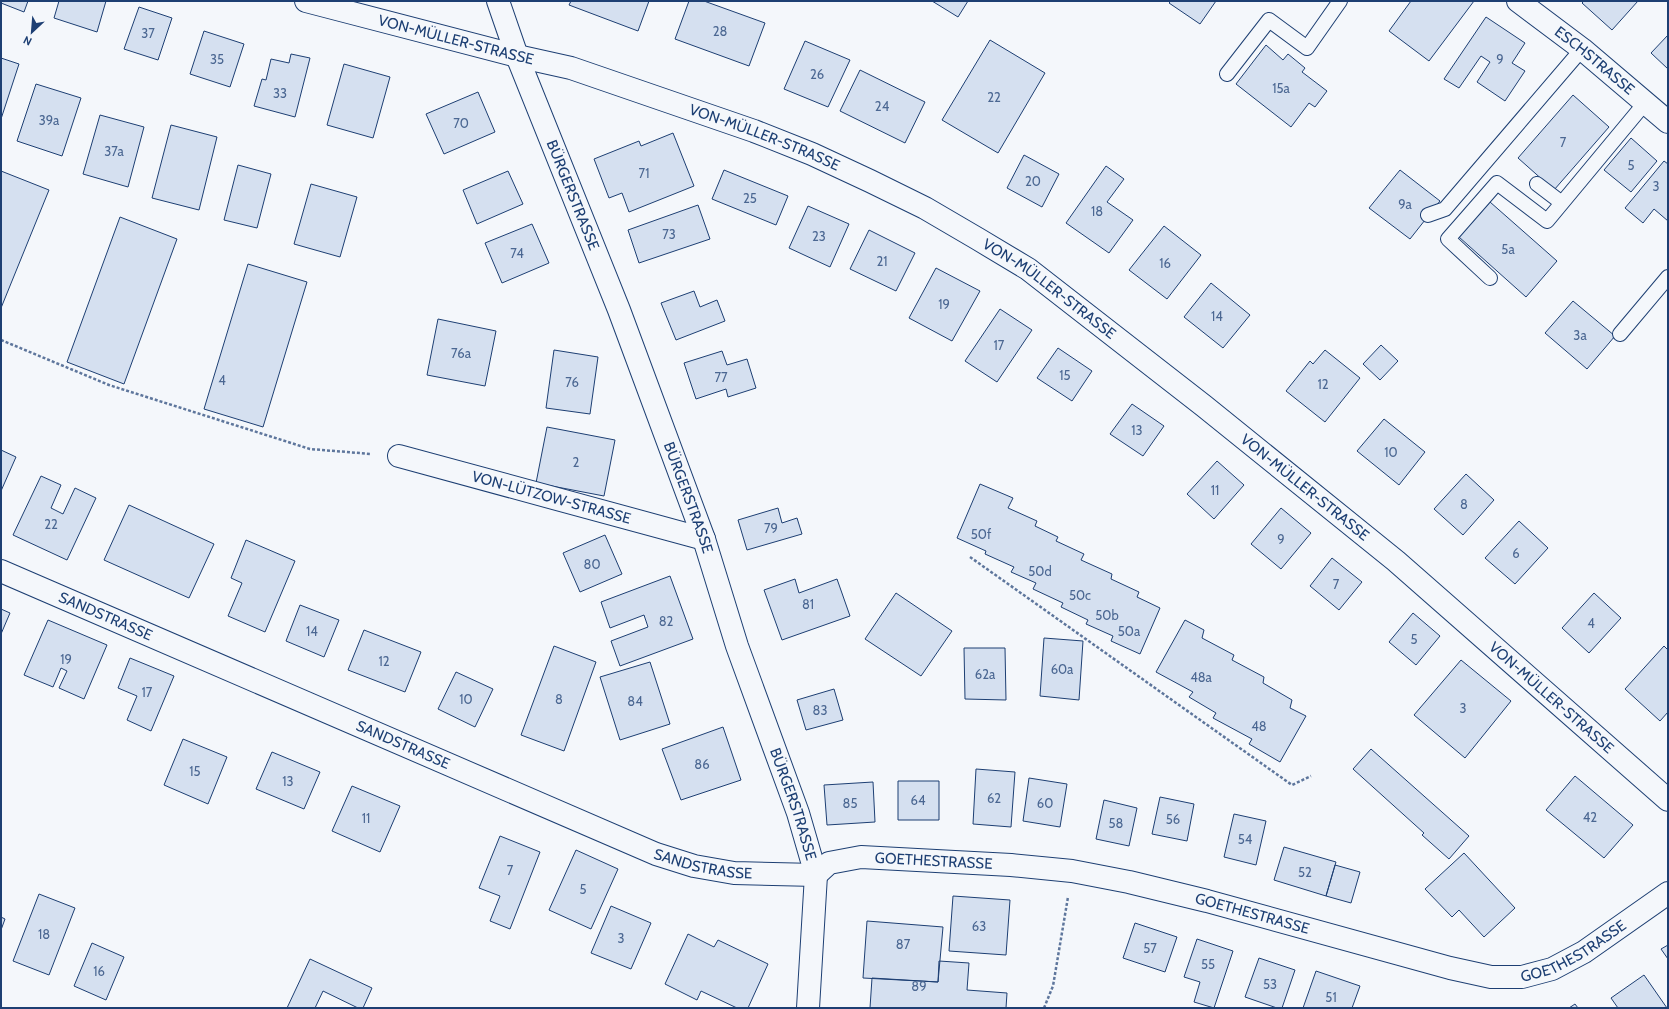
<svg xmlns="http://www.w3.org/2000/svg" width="1669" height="1009" viewBox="0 0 1669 1009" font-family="Cabin,sans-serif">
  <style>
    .building { fill: #d5e0f0; stroke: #1d3f73 }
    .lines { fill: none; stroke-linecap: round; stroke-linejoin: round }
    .service-casing { stroke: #1d3f73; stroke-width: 16 }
    .minor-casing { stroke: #1d3f73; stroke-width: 24 }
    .path { stroke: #5e769c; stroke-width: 2.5; stroke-dasharray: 3 2; stroke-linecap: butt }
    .service { stroke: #f4f7fb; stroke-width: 14 }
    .minor { stroke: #f4f7fb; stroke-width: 22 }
    .labels { text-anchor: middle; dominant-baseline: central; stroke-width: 3; stroke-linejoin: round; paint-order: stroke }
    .number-label { font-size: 13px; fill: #4b6792 }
    .street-label { font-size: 15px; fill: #1d3f73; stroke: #f4f7fb }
  </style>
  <rect width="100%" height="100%" fill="#f4f7fb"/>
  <path class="building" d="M 1,1 L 28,1 L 24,12 L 1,3 Z
    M 59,1 L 106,1 L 97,32 L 54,18 Z
    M 571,1 L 649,1 L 638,31 L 569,5 Z
    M 689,1 L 704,1 L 765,23 L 749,66 L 675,39 Z
    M 932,1 L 968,1 L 958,17 Z
    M 1171,1 L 1216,1 L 1200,24 L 1169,3 Z
    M 1411,1 L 1474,1 L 1429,61 L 1389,31 Z
    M 1584,1 L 1638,1 L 1612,30 L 1582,3 Z
    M 139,7 L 172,18 L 158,60 L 124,49 Z
    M 1486,17 L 1525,43 L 1512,63 L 1525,71 L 1505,101 L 1477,82 L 1490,62 L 1481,56 L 1459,88 L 1444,79 Z
    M 204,31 L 244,44 L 230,87 L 190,74 Z
    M 1668,35 L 1668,69 L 1651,53 Z
    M 990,40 L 1045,73 L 998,153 L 942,120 Z
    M 805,41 L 850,60 L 828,107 L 784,89 Z
    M 1266,45 L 1283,60 L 1288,54 L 1305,68 L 1302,72 L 1327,91 L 1315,107 L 1309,103 L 1291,127 L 1236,84 Z
    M 291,54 L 310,58 L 295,117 L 254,106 L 262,79 L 266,80 L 271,59 L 289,63 Z
    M 1,58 L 19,64 L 1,119 Z
    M 344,64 L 390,77 L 373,138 L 327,125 Z
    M 860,70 L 925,102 L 905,143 L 840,111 Z
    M 36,84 L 81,98 L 62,156 L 17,141 Z
    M 478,92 L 495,132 L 444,154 L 426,114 Z
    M 1573,95 L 1609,127 L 1554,190 L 1518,158 Z
    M 100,115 L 144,127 L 128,187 L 83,174 Z
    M 171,125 L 217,137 L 199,210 L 152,198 Z
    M 673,133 L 694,186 L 629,212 L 622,193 L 609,198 L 594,159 L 639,141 L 641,146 Z
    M 1631,138 L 1657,161 L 1631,192 L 1604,170 Z
    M 1024,155 L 1059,174 L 1042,207 L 1007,188 Z
    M 1664,161 L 1668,164 L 1668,221 L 1654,209 L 1643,223 L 1625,208 Z
    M 238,165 L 271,174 L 257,228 L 224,220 Z
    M 1106,166 L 1124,179 L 1107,202 L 1133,220 L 1109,253 L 1066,223 Z
    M 724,170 L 788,196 L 776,225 L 712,199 Z
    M 1400,170 L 1440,201 L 1410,239 L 1369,208 Z
    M 1,171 L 49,190 L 1,308 Z
    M 508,171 L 523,204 L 477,224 L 463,190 Z
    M 311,184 L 357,197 L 340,257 L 294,244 Z
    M 1490,202 L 1557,261 L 1526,297 L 1459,237 Z
    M 698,205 L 710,239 L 639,263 L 628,230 Z
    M 808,206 L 849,224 L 830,267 L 789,248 Z
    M 120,217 L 177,239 L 124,384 L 67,362 Z
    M 532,224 L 549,263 L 502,283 L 485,243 Z
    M 1164,226 L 1201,255 L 1167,299 L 1129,270 Z
    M 869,230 L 915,253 L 896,291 L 850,269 Z
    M 248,264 L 307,282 L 263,427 L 204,409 Z
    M 936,268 L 980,291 L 952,341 L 909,318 Z
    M 1211,283 L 1250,315 L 1223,348 L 1184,317 Z
    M 694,291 L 700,307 L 717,300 L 725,321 L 676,340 L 661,303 Z
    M 1573,301 L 1615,336 L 1587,369 L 1545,333 Z
    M 1000,309 L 1032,330 L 997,382 L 965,361 Z
    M 438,319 L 496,331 L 485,386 L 427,375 Z
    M 1381,345 L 1398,361 L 1380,380 L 1363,364 Z
    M 1058,348 L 1092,371 L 1072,401 L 1037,378 Z
    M 554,350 L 598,357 L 590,414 L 546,408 Z
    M 1325,350 L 1360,378 L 1325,422 L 1286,391 L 1310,361 L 1313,364 Z
    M 722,351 L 727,365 L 747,359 L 756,388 L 728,397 L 726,389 L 696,399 L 684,363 Z
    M 1132,404 L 1164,426 L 1143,456 L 1110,434 Z
    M 1384,419 L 1425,452 L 1399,485 L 1357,451 Z
    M 547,427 L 615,440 L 604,496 L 536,483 Z
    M 1,450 L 16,457 L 1,491 Z
    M 1217,461 L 1244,485 L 1214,519 L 1187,494 Z
    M 1466,474 L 1494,500 L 1463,535 L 1434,509 Z
    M 41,476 L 61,485 L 51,508 L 63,514 L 75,488 L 96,498 L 67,560 L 13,535 Z
    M 980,484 L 1013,498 L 1008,508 L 1037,521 L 1035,526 L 1058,537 L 1056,541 L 1084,554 L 1081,560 L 1112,574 L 1111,579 L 1139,592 L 1137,597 L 1160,608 L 1140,654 L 1111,641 L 1113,636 L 1086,624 L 1088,620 L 1061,607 L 1063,603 L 1033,589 L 1036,583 L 1011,572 L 1014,567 L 985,554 L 986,551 L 957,538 Z
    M 129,505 L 214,544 L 189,598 L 104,560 Z
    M 778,508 L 782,523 L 797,518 L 802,534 L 747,550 L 738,520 Z
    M 1281,508 L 1311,533 L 1281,569 L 1251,544 Z
    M 1519,521 L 1548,548 L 1515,584 L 1485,558 Z
    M 605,535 L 622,574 L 580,592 L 563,553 Z
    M 246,540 L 295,561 L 265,632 L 228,616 L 242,583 L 231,578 Z
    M 1332,558 L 1362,582 L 1339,610 L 1310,586 Z
    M 670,576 L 693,639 L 620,666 L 611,641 L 648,627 L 644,615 L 610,628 L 601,602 Z
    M 795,579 L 799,593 L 837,579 L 850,616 L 782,640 L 764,590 Z
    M 896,593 L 952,631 L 921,676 L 865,639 Z
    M 1594,593 L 1621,618 L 1589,653 L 1562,628 Z
    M 300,605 L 339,620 L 324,657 L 286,641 Z
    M 1,609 L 10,613 L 1,634 Z
    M 1413,613 L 1440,636 L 1416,665 L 1389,642 Z
    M 48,620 L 107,645 L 84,699 L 59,688 L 67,671 L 61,668 L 53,687 L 24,675 Z
    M 1185,620 L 1204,630 L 1202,638 L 1234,655 L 1232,660 L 1264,677 L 1263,683 L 1292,700 L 1290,708 L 1306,716 L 1280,762 L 1249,744 L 1252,739 L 1213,718 L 1216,713 L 1189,697 L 1193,692 L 1156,672 Z
    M 364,630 L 421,652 L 405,692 L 348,670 Z
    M 1044,638 L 1083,641 L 1079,700 L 1040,696 Z
    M 554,646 L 596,662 L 564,751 L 521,735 Z
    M 1664,646 L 1668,650 L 1668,712 L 1660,721 L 1625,689 Z
    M 964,648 L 1005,648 L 1006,700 L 965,699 Z
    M 130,658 L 174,676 L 151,731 L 127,720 L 137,696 L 118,688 Z
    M 1461,660 L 1511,701 L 1465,758 L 1414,715 Z
    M 650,662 L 670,724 L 620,740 L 600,677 Z
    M 456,672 L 493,689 L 475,727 L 438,709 Z
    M 834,689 L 843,720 L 806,730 L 797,700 Z
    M 723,727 L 741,780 L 681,800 L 662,749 Z
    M 183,739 L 227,757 L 208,804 L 164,785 Z
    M 1371,749 L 1469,836 L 1449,859 L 1422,835 L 1424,833 L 1353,769 Z
    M 272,752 L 320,772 L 304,809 L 256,789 Z
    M 976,769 L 1015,772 L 1011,827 L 973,824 Z
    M 1575,776 L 1633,825 L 1604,858 L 1546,810 Z
    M 1029,778 L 1067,784 L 1060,827 L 1023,821 Z
    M 898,781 L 939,781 L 939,820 L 898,820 Z
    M 873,782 L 875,822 L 827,825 L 824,785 Z
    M 352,786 L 400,806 L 380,852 L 332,831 Z
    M 1160,797 L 1194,804 L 1187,841 L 1152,834 Z
    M 1104,800 L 1137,808 L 1129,846 L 1096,839 Z
    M 1234,814 L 1266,821 L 1256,865 L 1224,857 Z
    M 500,836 L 540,852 L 510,929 L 490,921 L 500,896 L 479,888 Z
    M 1284,847 L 1336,862 L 1326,896 L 1274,880 Z
    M 576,850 L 618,869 L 591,929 L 549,910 Z
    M 1464,853 L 1515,908 L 1484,937 L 1459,910 L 1452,917 L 1425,889 Z
    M 1335,865 L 1360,872 L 1351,903 L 1326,896 Z
    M 39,894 L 75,908 L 49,975 L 13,961 Z
    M 953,896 L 1010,900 L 1006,955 L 949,951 Z
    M 611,906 L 651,923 L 631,969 L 591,953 Z
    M 1,917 L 5,919 L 1,930 Z
    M 867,921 L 943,927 L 938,982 L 863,978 Z
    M 1135,923 L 1177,937 L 1165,972 L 1123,958 Z
    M 688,934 L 714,947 L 718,940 L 768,964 L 748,1008 L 737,1008 L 701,991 L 697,1000 L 665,984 Z
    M 1197,939 L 1233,951 L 1214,1008 L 1194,1002 L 1200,982 L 1184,977 Z
    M 92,943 L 124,957 L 106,1000 L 74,986 Z
    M 1668,945 L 1668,959 L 1661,949 Z
    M 1259,958 L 1295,970 L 1282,1008 L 1277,1008 L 1245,997 Z
    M 310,959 L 372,988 L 363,1008 L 358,1008 L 323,991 L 315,1008 L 287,1008 Z
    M 939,961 L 969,963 L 967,990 L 1007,993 L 1006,1008 L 870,1008 L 872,978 L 938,982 Z
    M 1316,971 L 1360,986 L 1352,1008 L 1303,1008 Z
    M 1644,975 L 1667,1008 L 1618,1008 L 1611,998 Z
    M 1575,1004 L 1578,1008 L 1569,1008 Z"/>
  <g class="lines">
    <g class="service-casing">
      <path id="service" d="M 1227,74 L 1269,20 L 1307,48 L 1340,1
        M 1537,184 L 1562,203
        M 1428,215 L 1445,209 L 1582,49
        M 1490,278 L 1448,239 L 1497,183 L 1547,221 L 1645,103
        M 1620,334 L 1668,277"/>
    </g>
    <g class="minor-casing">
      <g id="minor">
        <path id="s1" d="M 306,1 L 517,56 L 571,68 L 754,131 L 812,154 L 870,181 L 925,208 L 978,239 L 1028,269 L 1204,406 L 1396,561 L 1668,800"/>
        <path id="s2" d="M 498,1 L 517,56 L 619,310 L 704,539 L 737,646 L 798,813 L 816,875 L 808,1008"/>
        <path id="s3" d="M 1518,1 L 1582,49 L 1668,122"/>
        <path id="s4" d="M 399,456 L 704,539"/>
        <path id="s5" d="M 1,571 L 656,854 L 694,866 L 734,873 L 816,875 L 829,863 L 861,857 L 1011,865 L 1072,871 L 1129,882 L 1207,901 L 1450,968 L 1491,977 L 1522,977 L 1552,969 L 1584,952 L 1668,893"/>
      </g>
    </g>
    <path class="path" d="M 1,340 L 109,385 L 310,449 L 371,454
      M 970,557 L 1292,785 L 1311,776
      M 1044,1008 L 1053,986 L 1068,897"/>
    <use href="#service" class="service"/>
    <use href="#minor" class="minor"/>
  </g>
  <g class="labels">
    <g class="number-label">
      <text x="720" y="31">28</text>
      <text x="148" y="33">37</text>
      <text x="217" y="59">35</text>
      <text x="1500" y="59">9</text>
      <text x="817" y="74">26</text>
      <text x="1281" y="88">15a</text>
      <text x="280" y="93">33</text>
      <text x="994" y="97">22</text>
      <text x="882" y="106">24</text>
      <text x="49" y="120">39a</text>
      <text x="461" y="123">70</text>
      <text x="1563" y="142">7</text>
      <text x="114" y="151">37a</text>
      <text x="1631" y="165">5</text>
      <text x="644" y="173">71</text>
      <text x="1033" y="181">20</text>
      <text x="1656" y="186">3</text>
      <text x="750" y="198">25</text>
      <text x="1405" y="204">9a</text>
      <text x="1097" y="211">18</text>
      <text x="669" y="234">73</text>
      <text x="819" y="236">23</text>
      <text x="1508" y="249">5a</text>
      <text x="517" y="253">74</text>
      <text x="882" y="261">21</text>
      <text x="1165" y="263">16</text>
      <text x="944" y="304">19</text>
      <text x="1217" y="316">14</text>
      <text x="1580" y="335">3a</text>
      <text x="999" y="345">17</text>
      <text x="461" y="353">76a</text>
      <text x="1065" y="375">15</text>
      <text x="721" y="377">77</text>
      <text x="222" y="380">4</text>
      <text x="572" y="382">76</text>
      <text x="1323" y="384">12</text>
      <text x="1137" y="430">13</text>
      <text x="1391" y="452">10</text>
      <text x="576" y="462">2</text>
      <text x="1215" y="490">11</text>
      <text x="1464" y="504">8</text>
      <text x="51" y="524">22</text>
      <text x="771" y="528">79</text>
      <text x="981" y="534">50f</text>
      <text x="1281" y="539">9</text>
      <text x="1516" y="553">6</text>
      <text x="592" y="564">80</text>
      <text x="1040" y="571">50d</text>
      <text x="1336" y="584">7</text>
      <text x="1080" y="595">50c</text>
      <text x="808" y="604">81</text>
      <text x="1107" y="615">50b</text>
      <text x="666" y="621">82</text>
      <text x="1591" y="623">4</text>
      <text x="312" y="631">14</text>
      <text x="1129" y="631">50a</text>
      <text x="1414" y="639">5</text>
      <text x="66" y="659">19</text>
      <text x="384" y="661">12</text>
      <text x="1062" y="669">60a</text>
      <text x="985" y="674">62a</text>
      <text x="1201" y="677">48a</text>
      <text x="147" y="692">17</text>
      <text x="466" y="699">10</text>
      <text x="559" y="699">8</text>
      <text x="635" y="701">84</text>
      <text x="1463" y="708">3</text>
      <text x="820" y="710">83</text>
      <text x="1259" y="726">48</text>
      <text x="702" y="764">86</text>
      <text x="195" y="771">15</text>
      <text x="288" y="781">13</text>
      <text x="994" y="798">62</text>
      <text x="918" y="800">64</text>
      <text x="850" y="803">85</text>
      <text x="1045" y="803">60</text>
      <text x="1590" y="817">42</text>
      <text x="366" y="818">11</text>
      <text x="1173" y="819">56</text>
      <text x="1116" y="823">58</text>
      <text x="1245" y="839">54</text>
      <text x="510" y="870">7</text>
      <text x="1305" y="872">52</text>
      <text x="583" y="889">5</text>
      <text x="979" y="926">63</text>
      <text x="44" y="934">18</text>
      <text x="621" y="938">3</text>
      <text x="903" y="944">87</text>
      <text x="1150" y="948">57</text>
      <text x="1208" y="964">55</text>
      <text x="99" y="971">16</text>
      <text x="1270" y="984">53</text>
      <text x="919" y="986">89</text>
      <text x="1331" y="997">51</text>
    </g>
    <g class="street-label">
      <text stroke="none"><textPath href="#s1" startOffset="155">VON-MÜLLER-STRASSE</textPath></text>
      <text stroke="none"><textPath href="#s3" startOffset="97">ESCHSTRASSE</textPath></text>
      <text stroke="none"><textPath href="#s1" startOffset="479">VON-MÜLLER-STRASSE</textPath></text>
      <text stroke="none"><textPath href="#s2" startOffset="208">BÜRGERSTRASSE</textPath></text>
      <text stroke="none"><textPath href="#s1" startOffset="803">VON-MÜLLER-STRASSE</textPath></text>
      <text stroke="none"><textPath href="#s1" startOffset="1127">VON-MÜLLER-STRASSE</textPath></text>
      <text stroke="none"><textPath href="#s4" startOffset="158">VON-LÜTZOW-STRASSE</textPath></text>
      <text stroke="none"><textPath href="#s2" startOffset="532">BÜRGERSTRASSE</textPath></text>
      <text stroke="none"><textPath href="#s5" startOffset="114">SANDSTRASSE</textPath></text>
      <text stroke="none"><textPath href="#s1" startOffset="1451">VON-MÜLLER-STRASSE</textPath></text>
      <text stroke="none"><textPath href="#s5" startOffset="438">SANDSTRASSE</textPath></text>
      <text stroke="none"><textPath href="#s2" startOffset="856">BÜRGERSTRASSE</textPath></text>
      <text stroke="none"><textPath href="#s5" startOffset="999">GOETHESTRASSE</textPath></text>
      <text stroke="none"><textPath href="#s5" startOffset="762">SANDSTRASSE</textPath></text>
      <text stroke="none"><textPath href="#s5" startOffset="1323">GOETHESTRASSE</textPath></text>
      <text stroke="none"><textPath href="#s5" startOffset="1659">GOETHESTRASSE</textPath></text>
    </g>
  </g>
  <rect width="1669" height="1009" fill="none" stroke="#1d3f73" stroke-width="4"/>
  <g transform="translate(32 32) rotate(206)" stroke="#f4f7fb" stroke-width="3" paint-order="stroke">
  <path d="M0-3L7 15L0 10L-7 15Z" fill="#1d3f73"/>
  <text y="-6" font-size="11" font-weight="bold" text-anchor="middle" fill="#1d3f73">N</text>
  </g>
</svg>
